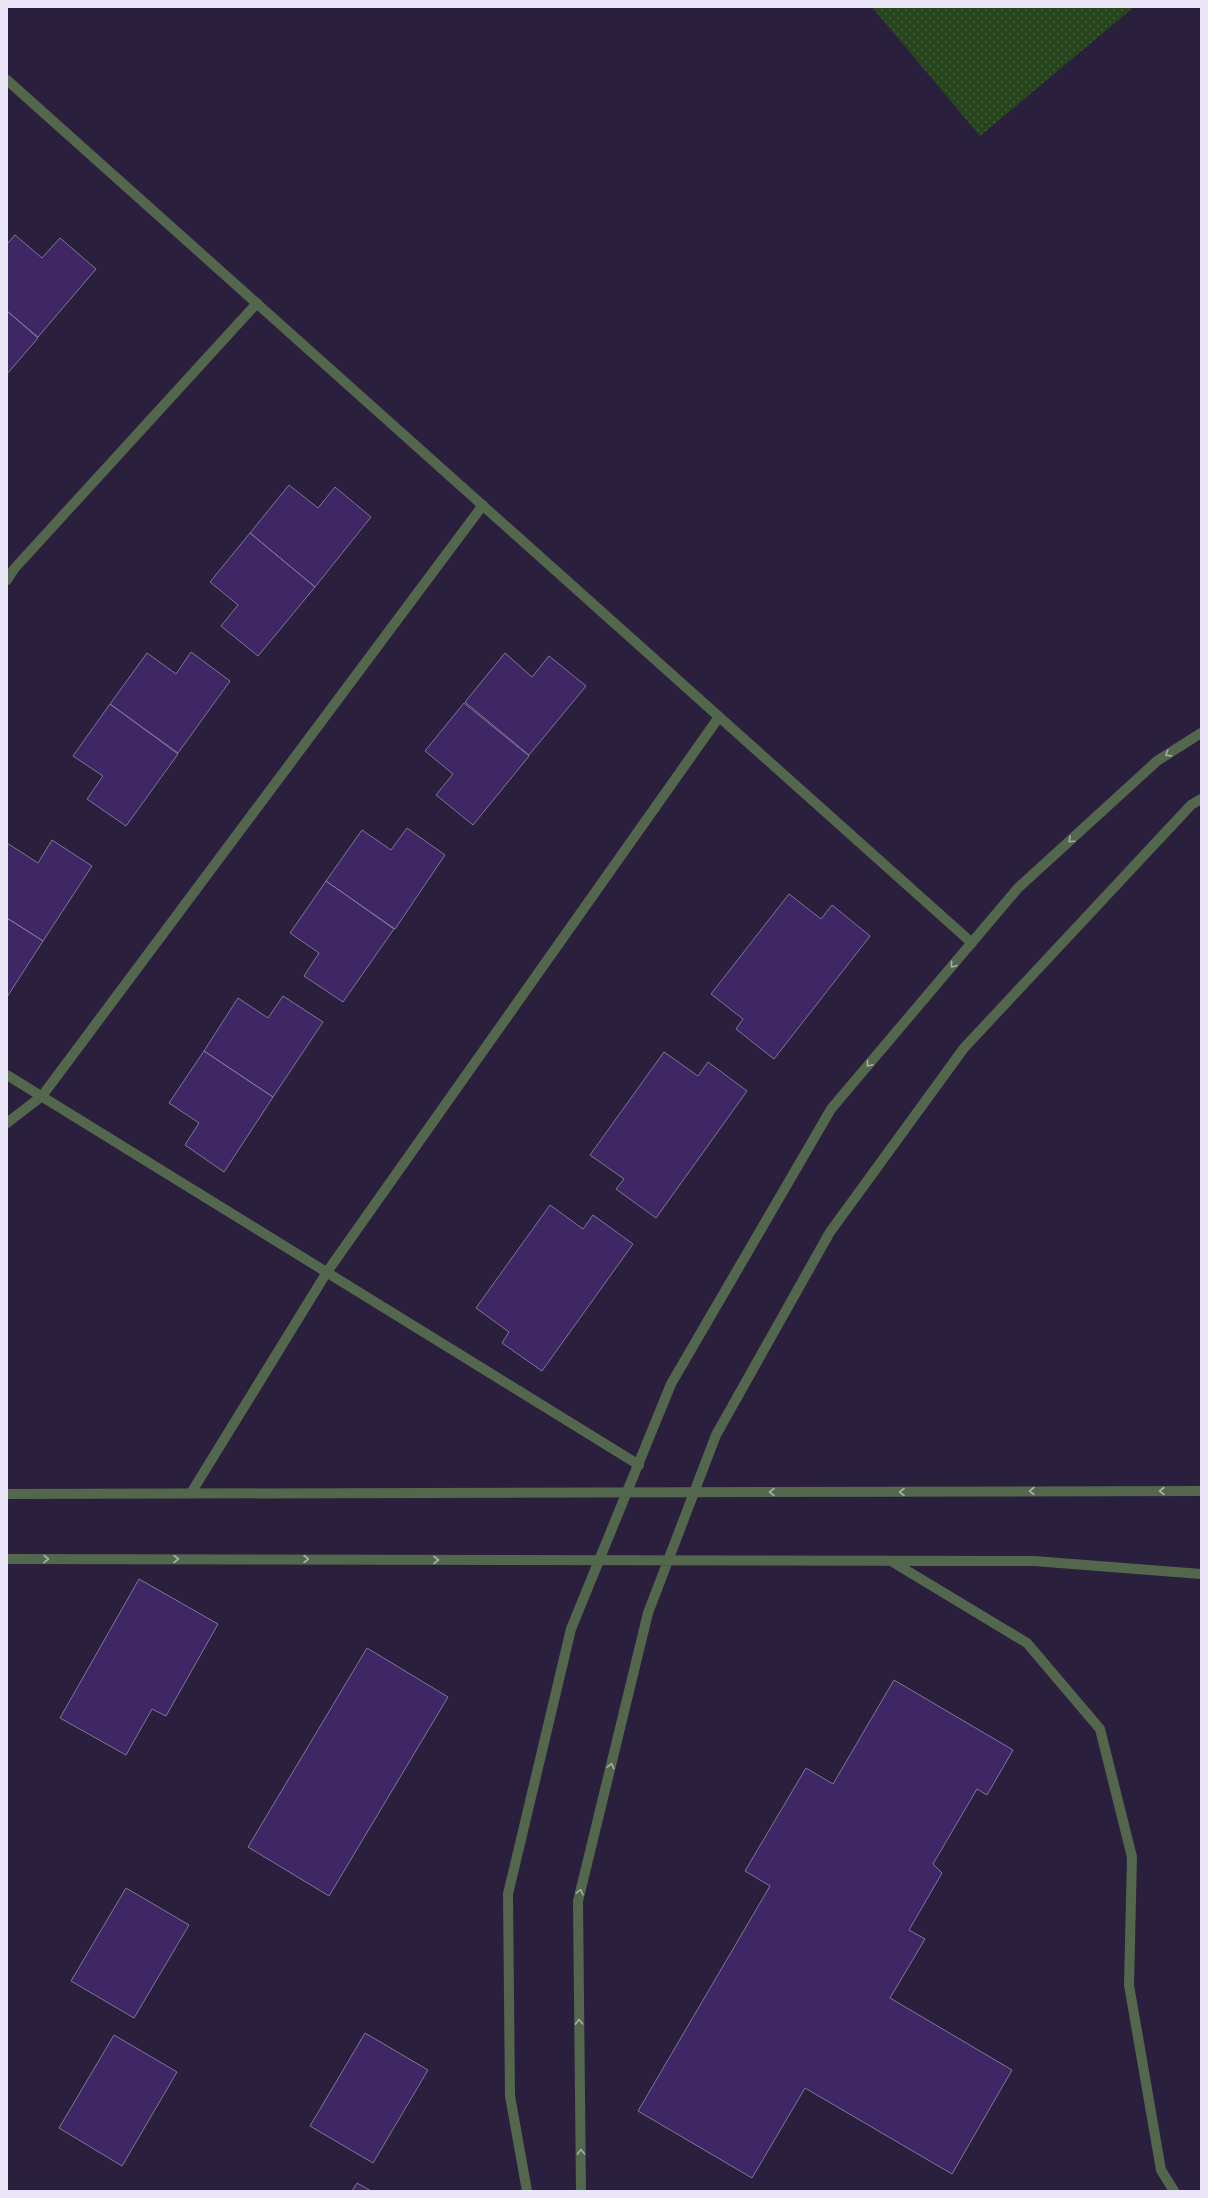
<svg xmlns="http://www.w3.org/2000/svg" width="1208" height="2198" viewBox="0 0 1208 2198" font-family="'Asap Condensed',sans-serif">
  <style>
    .built { fill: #2a203e }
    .grass { fill: url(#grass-dots) }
    .building { fill: #3f2766; stroke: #7e7694 }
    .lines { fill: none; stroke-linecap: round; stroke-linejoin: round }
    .minor { stroke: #53674d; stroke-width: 10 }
    .oneway { stroke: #a7adaa }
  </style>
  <defs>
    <pattern id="grass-dots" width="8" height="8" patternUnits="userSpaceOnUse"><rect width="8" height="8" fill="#26451d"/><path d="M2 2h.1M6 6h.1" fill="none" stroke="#46603f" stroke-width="1.8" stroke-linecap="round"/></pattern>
  </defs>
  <rect width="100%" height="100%" fill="#211831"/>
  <path class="built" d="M 7,7 L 1201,7 L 1201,2191 L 7,2191 Z"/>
  <path class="grass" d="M 872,7 L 1134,7 L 980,136 Z"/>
  <path class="building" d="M 15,235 L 42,258 L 60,238 L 96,269 L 38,337 L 7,311 L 7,244 Z
    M 7,311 L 38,338 L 7,374 Z
    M 289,485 L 318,508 L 335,487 L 371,517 L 315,587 L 250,533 Z
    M 250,533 L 315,587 L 258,656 L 221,626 L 238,605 L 210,582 Z
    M 191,652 L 230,681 L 178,753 L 110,704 L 147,653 L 176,674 Z
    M 505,653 L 532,677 L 549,656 L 586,686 L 529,755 L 465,702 Z
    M 464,703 L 529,756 L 473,825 L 436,795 L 453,774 L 425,751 Z
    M 110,704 L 178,754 L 126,826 L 87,799 L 103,776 L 73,756 Z
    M 407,828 L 445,855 L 395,929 L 326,881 L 362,830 L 391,850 Z
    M 52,840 L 92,866 L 43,941 L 7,918 L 7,843 L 38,863 Z
    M 326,881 L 394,929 L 343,1002 L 304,976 L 319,953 L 290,933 Z
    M 789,894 L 821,919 L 832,905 L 870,936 L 774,1059 L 736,1029 L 743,1019 L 711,994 Z
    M 7,918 L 43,941 L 7,997 Z
    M 283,996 L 323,1022 L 273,1097 L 204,1051 L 238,998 L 268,1018 Z
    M 204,1051 L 273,1097 L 224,1172 L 185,1145 L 199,1123 L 169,1103 Z
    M 664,1052 L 698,1076 L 708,1062 L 747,1091 L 656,1218 L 616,1189 L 624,1179 L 590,1155 Z
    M 550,1205 L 583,1229 L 593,1215 L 633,1244 L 542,1371 L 502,1343 L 509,1332 L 476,1308 Z
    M 139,1579 L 218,1624 L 166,1716 L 152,1709 L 126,1755 L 60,1718 Z
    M 367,1648 L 448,1697 L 329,1896 L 248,1847 Z
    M 894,1680 L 1013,1750 L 987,1795 L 977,1789 L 933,1864 L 942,1873 L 909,1930 L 925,1939 L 890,1998 L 1012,2070 L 952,2174 L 805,2088 L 752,2178 L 638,2111 L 770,1886 L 745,1871 L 806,1768 L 833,1784 Z
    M 126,1888 L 189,1925 L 134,2018 L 71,1981 Z
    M 365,2033 L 428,2070 L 373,2163 L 310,2126 Z
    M 114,2035 L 177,2072 L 122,2166 L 59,2128 Z
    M 357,2183 L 371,2191 L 352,2191 Z"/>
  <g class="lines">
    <path class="minor" d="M 7,80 L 972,943
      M 7,580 L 14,569 L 257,303
      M 7,1075 L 639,1465
      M 7,1123 L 42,1096 L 483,505
      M 191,1493 L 327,1272 L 719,717
      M 7,1494 L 1201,1491
      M 7,1559 L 1034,1561 L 1201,1574
      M 891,1561 L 1027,1643 L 1100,1729 L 1132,1857 L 1129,1985 L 1161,2170 L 1174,2191
      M 527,2191 L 510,2096 L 508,1894 L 571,1629 L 671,1384 L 831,1109 L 1018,888 L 1157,761 L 1201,733
      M 581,2191 L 578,1901 L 648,1613 L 716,1435 L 830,1232 L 964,1048 L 1191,805 L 1201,799"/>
  </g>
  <defs><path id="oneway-chevron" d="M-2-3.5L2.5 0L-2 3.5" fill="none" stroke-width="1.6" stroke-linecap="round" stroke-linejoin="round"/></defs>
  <g class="oneway">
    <use href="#oneway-chevron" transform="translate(1168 754) rotate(148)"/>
    <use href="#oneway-chevron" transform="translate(1071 840) rotate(138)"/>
    <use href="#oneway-chevron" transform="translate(953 965) rotate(130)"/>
    <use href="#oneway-chevron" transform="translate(869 1064) rotate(130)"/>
    <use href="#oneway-chevron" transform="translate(1032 1491) rotate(180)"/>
    <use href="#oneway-chevron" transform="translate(1162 1491) rotate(180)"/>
    <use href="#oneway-chevron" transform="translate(772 1492) rotate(180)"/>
    <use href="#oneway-chevron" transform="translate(902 1492) rotate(180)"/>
    <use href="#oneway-chevron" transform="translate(46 1559)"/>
    <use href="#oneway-chevron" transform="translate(176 1559)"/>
    <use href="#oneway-chevron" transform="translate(306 1559)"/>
    <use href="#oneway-chevron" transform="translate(436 1560)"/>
    <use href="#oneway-chevron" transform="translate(611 1766) rotate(-76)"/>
    <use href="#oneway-chevron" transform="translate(580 1892) rotate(-76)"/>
    <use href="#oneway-chevron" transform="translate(579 2022) rotate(-91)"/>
    <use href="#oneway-chevron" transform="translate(581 2152) rotate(-91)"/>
  </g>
  <rect width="1208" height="2198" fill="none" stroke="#ebe6f7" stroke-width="16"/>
</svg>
